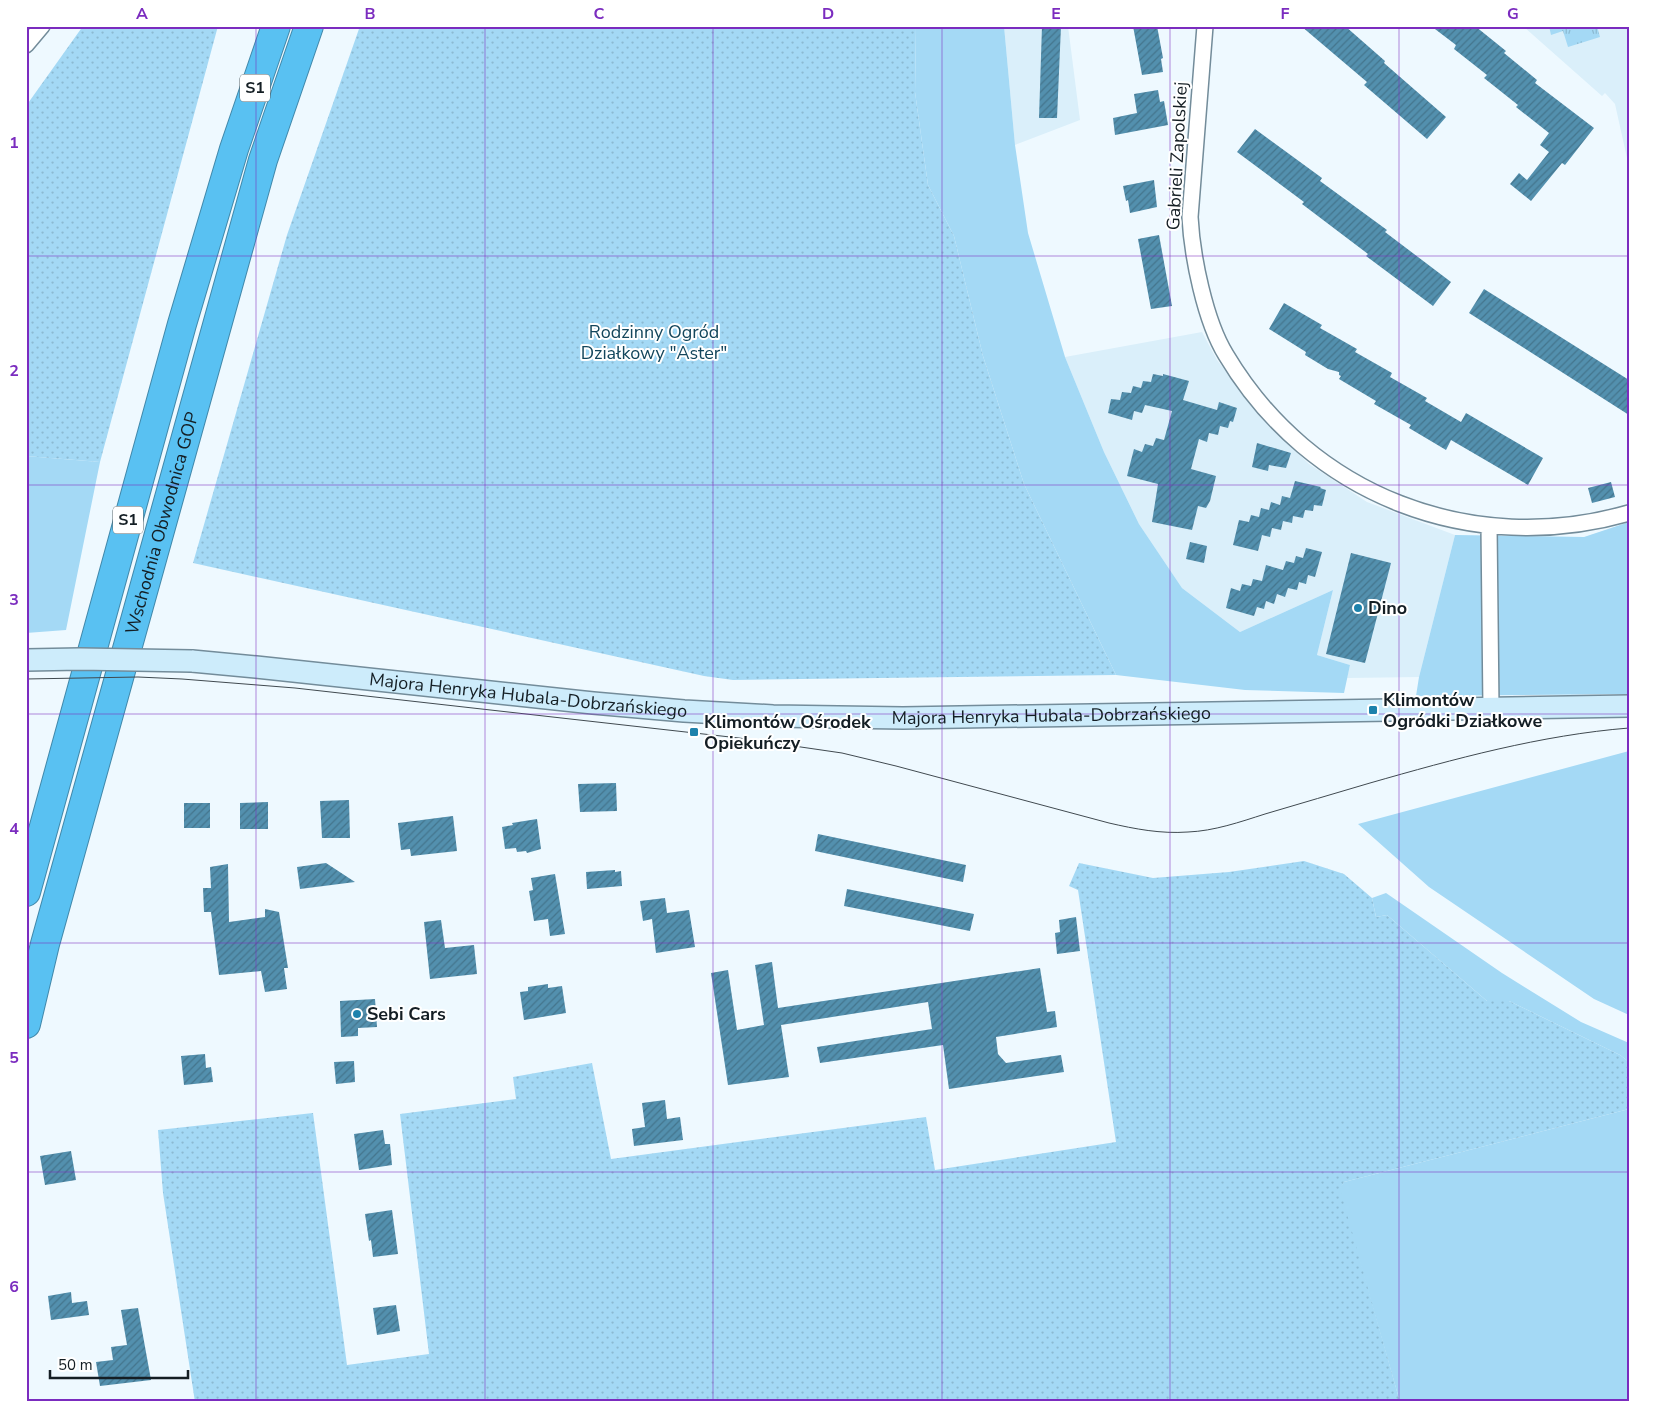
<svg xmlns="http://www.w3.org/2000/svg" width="1655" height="1428" viewBox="0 0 1655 1428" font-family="'Nunito Sans',sans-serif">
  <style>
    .built { fill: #daeffa }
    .grass { fill: #a4d9f5 }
    .park { fill: url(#park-tufts) }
    .garden { fill: url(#garden-dots) }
    .building { fill: url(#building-hatch) }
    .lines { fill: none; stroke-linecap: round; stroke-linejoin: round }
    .street-casing { stroke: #738c9a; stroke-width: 18 }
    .secondary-casing { stroke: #738c9a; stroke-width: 24 }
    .highway-casing { stroke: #4188aa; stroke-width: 30 }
    .street { stroke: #fff; stroke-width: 15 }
    .secondary { stroke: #cdecfb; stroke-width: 21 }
    .highway { stroke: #59c1f2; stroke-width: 28 }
    .tram { stroke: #404a50; stroke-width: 1 }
    .secondary-bridge-casing { stroke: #738c9a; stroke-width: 24; stroke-linecap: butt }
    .secondary-bridge { stroke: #cdecfb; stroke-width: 21 }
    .grid { fill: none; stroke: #7b2cbf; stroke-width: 1; stroke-opacity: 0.55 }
    .poi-dot { fill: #1d82ac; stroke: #fff; stroke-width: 2 }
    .labels { text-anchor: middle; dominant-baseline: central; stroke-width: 4; stroke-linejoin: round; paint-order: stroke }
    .shield { fill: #fff; stroke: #5a6266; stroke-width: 1 }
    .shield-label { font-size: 16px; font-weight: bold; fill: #141e24 }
    .street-label { font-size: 18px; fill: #141e24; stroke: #fff }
    .park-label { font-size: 18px; fill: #13465c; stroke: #fff }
    .poi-label { font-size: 18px; font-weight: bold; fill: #141e24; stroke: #fff; text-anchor: start }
    .neatline { fill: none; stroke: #7b2cbf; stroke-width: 2 }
    .grid-label { font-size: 16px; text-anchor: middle; font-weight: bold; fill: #7b2cbf }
  </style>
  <defs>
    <pattern id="park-tufts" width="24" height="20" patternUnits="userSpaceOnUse" patternTransform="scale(1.25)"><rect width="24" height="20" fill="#a4d9f5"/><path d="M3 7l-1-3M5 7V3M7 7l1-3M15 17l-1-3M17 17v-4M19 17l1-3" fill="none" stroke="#8cbad2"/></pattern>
    <pattern id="garden-dots" width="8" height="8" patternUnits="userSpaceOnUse" patternTransform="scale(1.25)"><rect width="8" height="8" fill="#a4d9f5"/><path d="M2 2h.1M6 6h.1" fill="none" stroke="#8cbad2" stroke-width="1.8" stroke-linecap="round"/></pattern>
    <pattern id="building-hatch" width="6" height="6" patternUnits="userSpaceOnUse" patternTransform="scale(1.25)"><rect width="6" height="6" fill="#5390ae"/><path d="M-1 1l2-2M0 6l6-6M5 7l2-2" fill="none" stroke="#44758d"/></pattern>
  </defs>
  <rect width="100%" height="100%" fill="#eef9ff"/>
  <path class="built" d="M 1004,26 L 1068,26 L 1080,120 L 1015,145 Z
    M 1523,26 L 1629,26 L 1629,167 L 1615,104 L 1605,93 L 1602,96 Z
    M 1202,332 L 1217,360 L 1269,425 L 1309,464 L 1367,502 L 1455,535 L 1419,677 L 1347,678 L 1350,665 L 1317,655 L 1333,590 L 1240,632 L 1182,588 L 1139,524 L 1104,452 L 1065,357 Z"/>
  <path class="grass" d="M 916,26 L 1004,26 L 1015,145 L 1028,233 L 1065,357 L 1104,452 L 1139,524 L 1182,588 L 1240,632 L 1333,590 L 1317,655 L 1350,665 L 1344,693 L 1245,690 L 1116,675 L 1024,484 L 983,356 L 954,236 L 928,185 L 915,92 Z
    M 26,456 L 100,462 L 66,630 L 26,633 Z
    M 1629,522 L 1629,694 L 1416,696 L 1419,677 L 1455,535 L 1584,537 Z
    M 1629,751 L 1629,1015 L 1594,999 L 1429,887 L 1358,824 Z
    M 1386,893 L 1502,973 L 1581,1022 L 1629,1043 L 1629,1062 L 1620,1055 L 1509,1001 L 1487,1001 L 1387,915 L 1376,917 L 1372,898 Z
    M 1629,1109 L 1629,1402 L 1400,1402 L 1339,1189 L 1344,1182 Z"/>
  <path class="park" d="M 1549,26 L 1597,26 L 1600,37 L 1568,47 L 1563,31 L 1551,35 Z"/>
  <path class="garden" d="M 83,26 L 218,26 L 100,462 L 26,456 L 26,106 Z
    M 360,26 L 916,26 L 915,92 L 928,185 L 954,236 L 983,356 L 1024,484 L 1116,675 L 733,680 L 704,676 L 193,563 L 287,235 Z
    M 1304,861 L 1344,874 L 1372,898 L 1376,917 L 1387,915 L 1487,1001 L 1509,1001 L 1620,1055 L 1629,1062 L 1629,1109 L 1344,1182 L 1340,1189 L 1400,1402 L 195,1402 L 163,1193 L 158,1130 L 313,1113 L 347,1365 L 429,1354 L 400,1114 L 516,1099 L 513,1077 L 592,1063 L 611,1159 L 926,1117 L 935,1170 L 1116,1142 L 1078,890 L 1069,886 L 1079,863 L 1153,878 L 1229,872 Z"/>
  <path class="building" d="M 1042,26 L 1061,26 L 1057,118 L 1039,118 Z
    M 1133,26 L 1157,26 L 1163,58 L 1161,59 L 1163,72 L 1142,75 Z
    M 1301,26 L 1345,26 L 1385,61 L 1384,63 L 1446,117 L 1427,139 L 1364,85 L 1367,82 Z
    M 1431,26 L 1475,26 L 1506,51 L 1504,53 L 1537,80 L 1535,83 L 1594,128 L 1565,165 L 1562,163 L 1531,201 L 1510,184 L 1519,173 L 1527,180 L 1549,152 L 1540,145 L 1549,133 L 1516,107 L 1518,105 L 1484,78 L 1487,75 L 1454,49 L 1456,45 Z
    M 1158,90 L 1160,102 L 1164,101 L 1168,125 L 1115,135 L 1113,118 L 1137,113 L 1134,94 Z
    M 1255,129 L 1322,178 L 1320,181 L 1387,230 L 1385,232 L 1451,282 L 1433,306 L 1366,256 L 1368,254 L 1302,204 L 1304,202 L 1237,152 Z
    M 1154,180 L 1157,207 L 1130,213 L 1128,200 L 1126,201 L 1123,186 Z
    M 1159,235 L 1172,306 L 1151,309 L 1138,239 Z
    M 1484,289 L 1629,380 L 1629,415 L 1469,313 Z
    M 1284,303 L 1322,325 L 1320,328 L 1357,349 L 1355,352 L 1392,373 L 1390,377 L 1427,398 L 1425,401 L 1461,422 L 1466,413 L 1543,458 L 1528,485 L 1451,440 L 1446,450 L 1409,428 L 1411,425 L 1374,404 L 1376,401 L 1339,379 L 1341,376 L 1339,375 L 1339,372 L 1328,369 L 1305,355 L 1306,352 L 1269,329 Z
    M 1153,374 L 1163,376 L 1163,374 L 1189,381 L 1183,400 L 1217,410 L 1219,402 L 1237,408 L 1233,422 L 1230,421 L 1228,428 L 1220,426 L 1218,435 L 1209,433 L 1207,442 L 1199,439 L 1191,469 L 1216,476 L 1210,501 L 1206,508 L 1198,506 L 1192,530 L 1152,522 L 1158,484 L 1127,476 L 1134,449 L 1142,452 L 1145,444 L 1153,446 L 1156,438 L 1164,440 L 1172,411 L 1145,405 L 1142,413 L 1134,411 L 1132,420 L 1108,413 L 1111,399 L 1120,400 L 1122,392 L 1131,393 L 1133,386 L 1141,388 L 1143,381 L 1151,382 Z
    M 1257,443 L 1291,453 L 1286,468 L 1269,465 L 1268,471 L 1252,467 Z
    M 1295,481 L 1321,487 L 1320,488 L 1326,490 L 1322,506 L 1314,505 L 1313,511 L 1305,510 L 1303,518 L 1293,516 L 1292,523 L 1283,521 L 1281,530 L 1272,528 L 1270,537 L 1262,535 L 1258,551 L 1233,545 L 1239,520 L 1249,522 L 1251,515 L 1259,517 L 1261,508 L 1269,510 L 1271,502 L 1280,505 L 1282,496 L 1290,498 Z
    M 1611,482 L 1615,497 L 1592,503 L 1588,488 Z
    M 1190,542 L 1207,546 L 1204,563 L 1186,559 Z
    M 1306,548 L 1322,552 L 1315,577 L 1308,575 L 1306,584 L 1299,582 L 1297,590 L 1288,588 L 1285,597 L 1277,594 L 1274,604 L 1266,601 L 1264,609 L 1257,607 L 1254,616 L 1226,608 L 1231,588 L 1240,591 L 1242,584 L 1251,586 L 1253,579 L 1262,581 L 1266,565 L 1283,570 L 1286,561 L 1294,563 L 1296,556 L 1303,558 Z
    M 1351,553 L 1391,563 L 1365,663 L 1326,654 Z
    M 616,783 L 617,811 L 580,812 L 578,784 Z
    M 349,800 L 350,838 L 322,838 L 320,801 Z
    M 268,802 L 268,829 L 240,829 L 240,803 Z
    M 184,803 L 210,803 L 210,828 L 184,828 Z
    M 453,816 L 457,851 L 411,856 L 410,849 L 401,850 L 398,823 Z
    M 537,819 L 541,849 L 527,853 L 526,851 L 517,852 L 516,848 L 505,849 L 502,827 L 513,825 L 512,823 Z
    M 818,834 L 966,865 L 963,882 L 815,851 Z
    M 326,863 L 355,882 L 300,889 L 297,867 Z
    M 228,864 L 229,922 L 265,917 L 265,909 L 279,912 L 288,968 L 284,968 L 287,989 L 265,992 L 261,971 L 219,975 L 211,912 L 204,912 L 203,888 L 211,888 L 210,867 Z
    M 615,870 L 615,872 L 621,871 L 622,886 L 587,889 L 586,872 Z
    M 555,874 L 565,934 L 550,936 L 548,919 L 534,921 L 529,891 L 533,890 L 531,878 Z
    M 847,889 L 974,914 L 970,931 L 844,906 Z
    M 665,898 L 667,913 L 689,910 L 695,947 L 656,953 L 652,919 L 643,921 L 640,901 Z
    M 1076,917 L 1080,951 L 1057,954 L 1055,933 L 1060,932 L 1059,920 Z
    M 441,920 L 445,948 L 474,945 L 477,974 L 430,979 L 424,922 Z
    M 772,962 L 778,1008 L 1040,968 L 1047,1012 L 1055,1011 L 1057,1027 L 996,1037 L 998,1054 L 1006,1063 L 1061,1055 L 1064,1072 L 949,1089 L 943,1045 L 820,1063 L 817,1047 L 932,1029 L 928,1002 L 781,1025 L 789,1077 L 728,1085 L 711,973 L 728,970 L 737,1030 L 764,1025 L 755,965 Z
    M 548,984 L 548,988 L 562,986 L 566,1013 L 524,1020 L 520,992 L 528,991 L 528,987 Z
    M 375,999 L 377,1027 L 358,1028 L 358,1036 L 341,1037 L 340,1001 Z
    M 205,1054 L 206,1068 L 211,1067 L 213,1082 L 184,1085 L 181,1056 Z
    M 354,1061 L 355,1082 L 336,1084 L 334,1062 Z
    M 665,1100 L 667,1119 L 680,1117 L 683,1140 L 634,1146 L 632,1129 L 645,1127 L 642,1103 Z
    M 383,1130 L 385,1144 L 390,1144 L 392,1165 L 359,1170 L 354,1134 Z
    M 71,1151 L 76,1180 L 45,1185 L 40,1156 Z
    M 392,1210 L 398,1254 L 373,1257 L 371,1240 L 369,1241 L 365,1214 Z
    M 71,1292 L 72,1303 L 87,1301 L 89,1315 L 51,1320 L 48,1296 Z
    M 396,1305 L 400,1331 L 377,1335 L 373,1308 Z
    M 138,1308 L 151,1380 L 100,1386 L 96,1362 L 113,1360 L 111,1347 L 127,1345 L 121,1310 Z"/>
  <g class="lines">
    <g class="street-casing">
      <path id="street" d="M 1205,26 L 1190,217 C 1192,256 1205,321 1226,355 C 1310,496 1472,558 1629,513
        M 26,45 L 42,26
        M 1489,526 L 1491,709"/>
    </g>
    <g class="secondary-casing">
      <g id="secondary">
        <path id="s1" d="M 192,661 L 256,667 L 593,703 L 684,711 L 773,716 L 903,718 L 1629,706"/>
      </g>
    </g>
    <g class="highway-casing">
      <g id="highway">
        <path d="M 26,892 L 182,324 L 234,149 L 276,26"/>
        <path id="s2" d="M 26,1024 L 45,944 L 263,160 L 309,26"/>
      </g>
    </g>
    <use href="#street" class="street"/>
    <use href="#secondary" class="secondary"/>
    <use href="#highway" class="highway"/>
    <path class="tram" d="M 26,679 L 138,677 L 182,679 L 295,688 L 739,738 L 842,753 L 896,766 L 1109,823 C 1135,829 1161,834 1188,832 C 1214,831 1240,822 1265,814 C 1300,804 1335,793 1370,783 C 1454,759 1541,735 1629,728"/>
    <g class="secondary-bridge-casing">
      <path id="secondary-bridge" d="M 26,660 L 80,659 L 192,661"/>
    </g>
    <use href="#secondary-bridge" class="secondary-bridge"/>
  </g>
  <path class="grid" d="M 256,26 L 256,1402M 485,26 L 485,1402M 713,26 L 713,1402M 942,26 L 942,1402M 1170,26 L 1170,1402M 1399,26 L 1399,1402M 26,256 L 1629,256M 26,485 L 1629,485M 26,714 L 1629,714M 26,943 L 1629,943M 26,1172 L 1629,1172"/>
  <g class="poi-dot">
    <circle cx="1358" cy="608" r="5"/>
    <rect x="1368" y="705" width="10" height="10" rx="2.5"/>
    <rect x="689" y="727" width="10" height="10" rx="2.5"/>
    <circle cx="357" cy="1014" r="5"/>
  </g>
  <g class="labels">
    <g class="shield">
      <rect x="240" y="74.5" width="30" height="27" rx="4"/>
      <rect x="113" y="506.5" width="30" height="27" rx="4"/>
    </g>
    <g class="shield-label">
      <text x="255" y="88">S1</text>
      <text x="128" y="520">S1</text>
    </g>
    <g class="street-label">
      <text transform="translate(1177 156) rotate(-87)">Gabrieli Zapolskiej</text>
      <text stroke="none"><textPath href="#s2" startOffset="519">Wschodnia Obwodnica GOP</textPath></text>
      <text stroke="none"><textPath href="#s1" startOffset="338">Majora Henryka Hubala-Dobrzańskiego</textPath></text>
      <text stroke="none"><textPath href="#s1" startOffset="862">Majora Henryka Hubala-Dobrzańskiego</textPath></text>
    </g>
    <g class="park-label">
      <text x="654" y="332">Rodzinny Ogród<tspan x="654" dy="21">Działkowy "Aster"</tspan></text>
    </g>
    <g class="poi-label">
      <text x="1368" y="608">Dino</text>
      <text x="1383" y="700">Klimontów<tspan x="1383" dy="21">Ogródki Działkowe</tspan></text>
      <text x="704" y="722">Klimontów Ośrodek<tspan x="704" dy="21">Opiekuńczy</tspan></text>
      <text x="367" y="1014">Sebi Cars</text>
    </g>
  </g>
  <rect width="1655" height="1428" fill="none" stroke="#ffffff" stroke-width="55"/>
  <path d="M50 1370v8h138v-8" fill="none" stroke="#141e24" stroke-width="2.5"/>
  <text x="58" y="1370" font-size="15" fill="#141e24" stroke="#ffffff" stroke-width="4" paint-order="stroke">50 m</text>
  <rect x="28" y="28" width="1600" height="1372" class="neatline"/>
  <g class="grid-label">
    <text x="142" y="19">A</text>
    <text x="370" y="19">B</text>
    <text x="599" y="19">C</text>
    <text x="828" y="19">D</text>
    <text x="1056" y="19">E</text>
    <text x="1285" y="19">F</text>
    <text x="1513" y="19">G</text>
    <text x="14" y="148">1</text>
    <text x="14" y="376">2</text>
    <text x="14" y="605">3</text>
    <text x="14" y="834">4</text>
    <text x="14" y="1063">5</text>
    <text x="14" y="1292">6</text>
  </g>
</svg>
